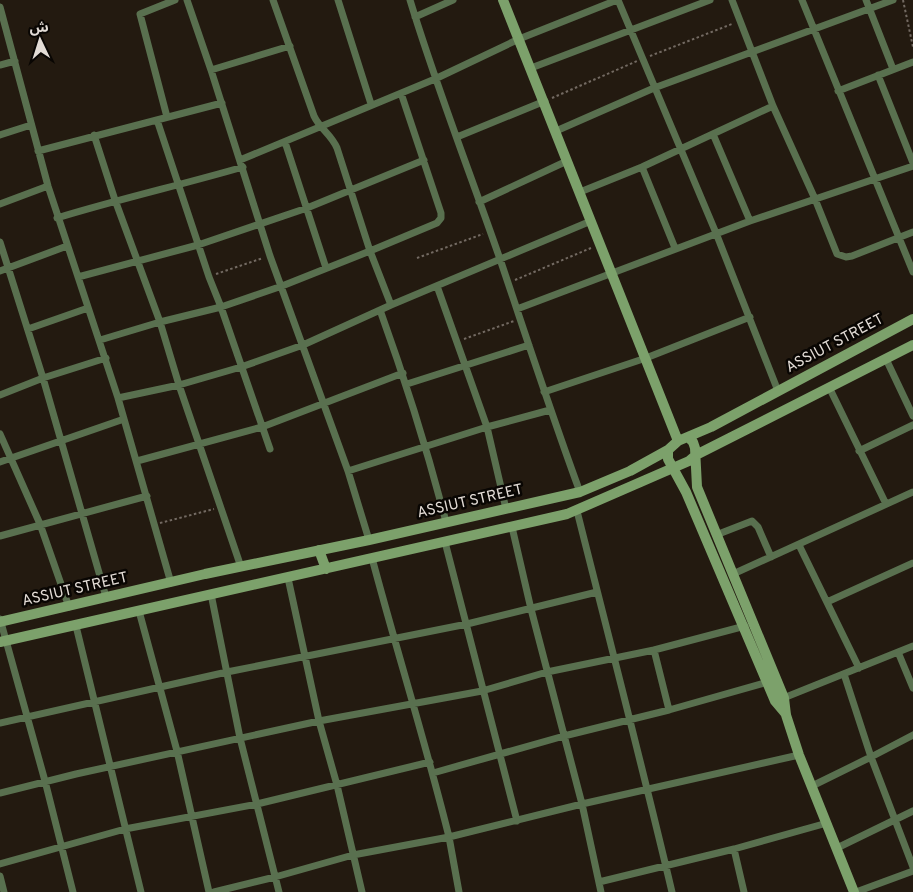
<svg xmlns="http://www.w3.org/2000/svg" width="913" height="892" viewBox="0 0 913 892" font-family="Overpass,'Noto Sans Arabic',sans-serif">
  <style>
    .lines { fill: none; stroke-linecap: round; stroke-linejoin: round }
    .path { stroke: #736a62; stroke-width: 2; stroke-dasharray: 2.5 2.5; stroke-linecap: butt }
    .street { stroke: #59704f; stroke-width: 7 }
    .secondary { stroke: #7ca16b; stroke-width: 10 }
    .labels { text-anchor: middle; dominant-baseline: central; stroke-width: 5; stroke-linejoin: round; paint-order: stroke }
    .street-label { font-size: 15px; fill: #e3dcd6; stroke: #090603 }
  </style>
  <rect width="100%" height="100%" fill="#231a10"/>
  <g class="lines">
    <path class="path" d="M 903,0 L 913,47
      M 650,56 L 732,24
      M 552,98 L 637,61
      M 417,258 L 483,234
      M 216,274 L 263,258
      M 515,280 L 591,248
      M 464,339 L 514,321
      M 160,523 L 214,509"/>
    <path class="street" d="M 187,0 L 211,70 L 270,256 L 348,471 L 369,540
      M 273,0 L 314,116 C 320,129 331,134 337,148 L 370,251 L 391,305
      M 338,0 L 371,104
      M 410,0 C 437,89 471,175 501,262 C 527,339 552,416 580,492
      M 618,0 L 716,233 L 778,391
      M 732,0 L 773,106 L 815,199 L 837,254 L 846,257 L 852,256 L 913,232
      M 802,0 L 913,272
      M 866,0 L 893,69
      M 0,7 L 48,186 L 118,398 L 171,583
      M 415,17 L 453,0
      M 0,65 L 15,61
      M 531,68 L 710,0
      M 211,70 L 290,46
      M 878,75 L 913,163
      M 838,91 L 913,62
      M 167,117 L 140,14 L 175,0
      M 157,120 L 209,277 L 221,307 L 270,449
      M 556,131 L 654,88 L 893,0
      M 713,134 L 750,221
      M 0,135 L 31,125
      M 94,135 L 115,200 L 160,322 L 179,385 L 241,567
      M 457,137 L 545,101
      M 285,142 L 326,268
      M 38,151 L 222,103
      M 240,160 L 435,79 L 519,39 L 617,0
      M 642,167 L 675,248
      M 580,192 L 642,167 L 773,106
      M 479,202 L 567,161
      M 0,204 L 48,186
      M 57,218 C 119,199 181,185 243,167
      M 0,242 L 43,378 L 106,597
      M 0,271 L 67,246
      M 78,277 L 198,245 L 307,208 L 424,160
      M 437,286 L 487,427 L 506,509
      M 517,309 L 750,221 L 913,166
      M 380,310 C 406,382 427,449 446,522
      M 28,329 L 88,308
      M 100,340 L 160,322 L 221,307 L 282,286 L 370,251 L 437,223 L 441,218 L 441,213 L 401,93
      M 886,359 L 913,416
      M 407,384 L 529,345
      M 829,387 L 886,504
      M 544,392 L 646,358 L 750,317
      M 0,395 L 43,378 L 106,358
      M 118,398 L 179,385 L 241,367 L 303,345 L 391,305 L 591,221
      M 0,434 L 40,524 L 69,607
      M 859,451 L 913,425
      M 137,461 L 262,427 L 403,373
      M 0,462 L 124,419
      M 348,471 L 487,427 L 550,410
      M 577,511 C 609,638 642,765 672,892
      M 512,527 L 531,609 L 582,804 L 601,892
      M 716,535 L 752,521 L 758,527 L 771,557
      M 0,536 L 147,496
      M 445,542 L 517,821
      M 799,545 L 859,668
      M 372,558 C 397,652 426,744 449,837 L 582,804 L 799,755
      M 733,574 L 913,492
      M 288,578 L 319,721 L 337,785 L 362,892
      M 211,594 L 240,738 L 279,892
      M 827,602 L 913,563
      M 139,611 L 177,751 L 209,892
      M 0,619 L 45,781 L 73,892
      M 76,626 L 141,892
      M 654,650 L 745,626
      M 898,652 L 913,688
      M 844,674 L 871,757 L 913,867
      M 781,699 L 913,646
      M 0,723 L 227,672 L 467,624 L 597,592
      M 433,773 L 564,736 L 669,710 L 768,682
      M 812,786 L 871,757 L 913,735
      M 0,793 L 76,774 L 319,721 L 482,691 L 547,672 L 654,650 L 669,710
      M 837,848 L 913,811
      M 734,849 L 744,892
      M 0,864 L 125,829 L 257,804 L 430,762
      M 0,876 L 4,892
      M 599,882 L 734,849 L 827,823
      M 214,892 L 275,877 L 353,855 L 449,837 L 459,892
      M 856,892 L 913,871"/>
    <path class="secondary" d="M 503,0 L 678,441
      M 689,438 L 693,442 L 695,448 L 697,487 L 784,698 L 786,715 L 799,755 L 854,892
      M 668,450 L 668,459 L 686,492 L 775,701 L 786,714
      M 319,550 L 326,569
      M 0,622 L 205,574 L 369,540 L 580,492 L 630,471 L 668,450 L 678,441 L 711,427 L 913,319
      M 0,642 L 567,514 L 689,461 L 696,455 L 913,345"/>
  </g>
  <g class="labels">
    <g class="street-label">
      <text transform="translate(835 344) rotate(-28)">ASSIUT STREET</text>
      <text transform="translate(470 502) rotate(-13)">ASSIUT STREET</text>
      <text transform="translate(75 590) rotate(-13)">ASSIUT STREET</text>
    </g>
  </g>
  <g transform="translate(40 40) rotate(356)" stroke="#090603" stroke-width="4" paint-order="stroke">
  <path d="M0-4L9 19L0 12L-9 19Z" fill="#e3dcd6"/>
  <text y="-8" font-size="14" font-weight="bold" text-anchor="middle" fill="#e3dcd6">ش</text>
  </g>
</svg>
